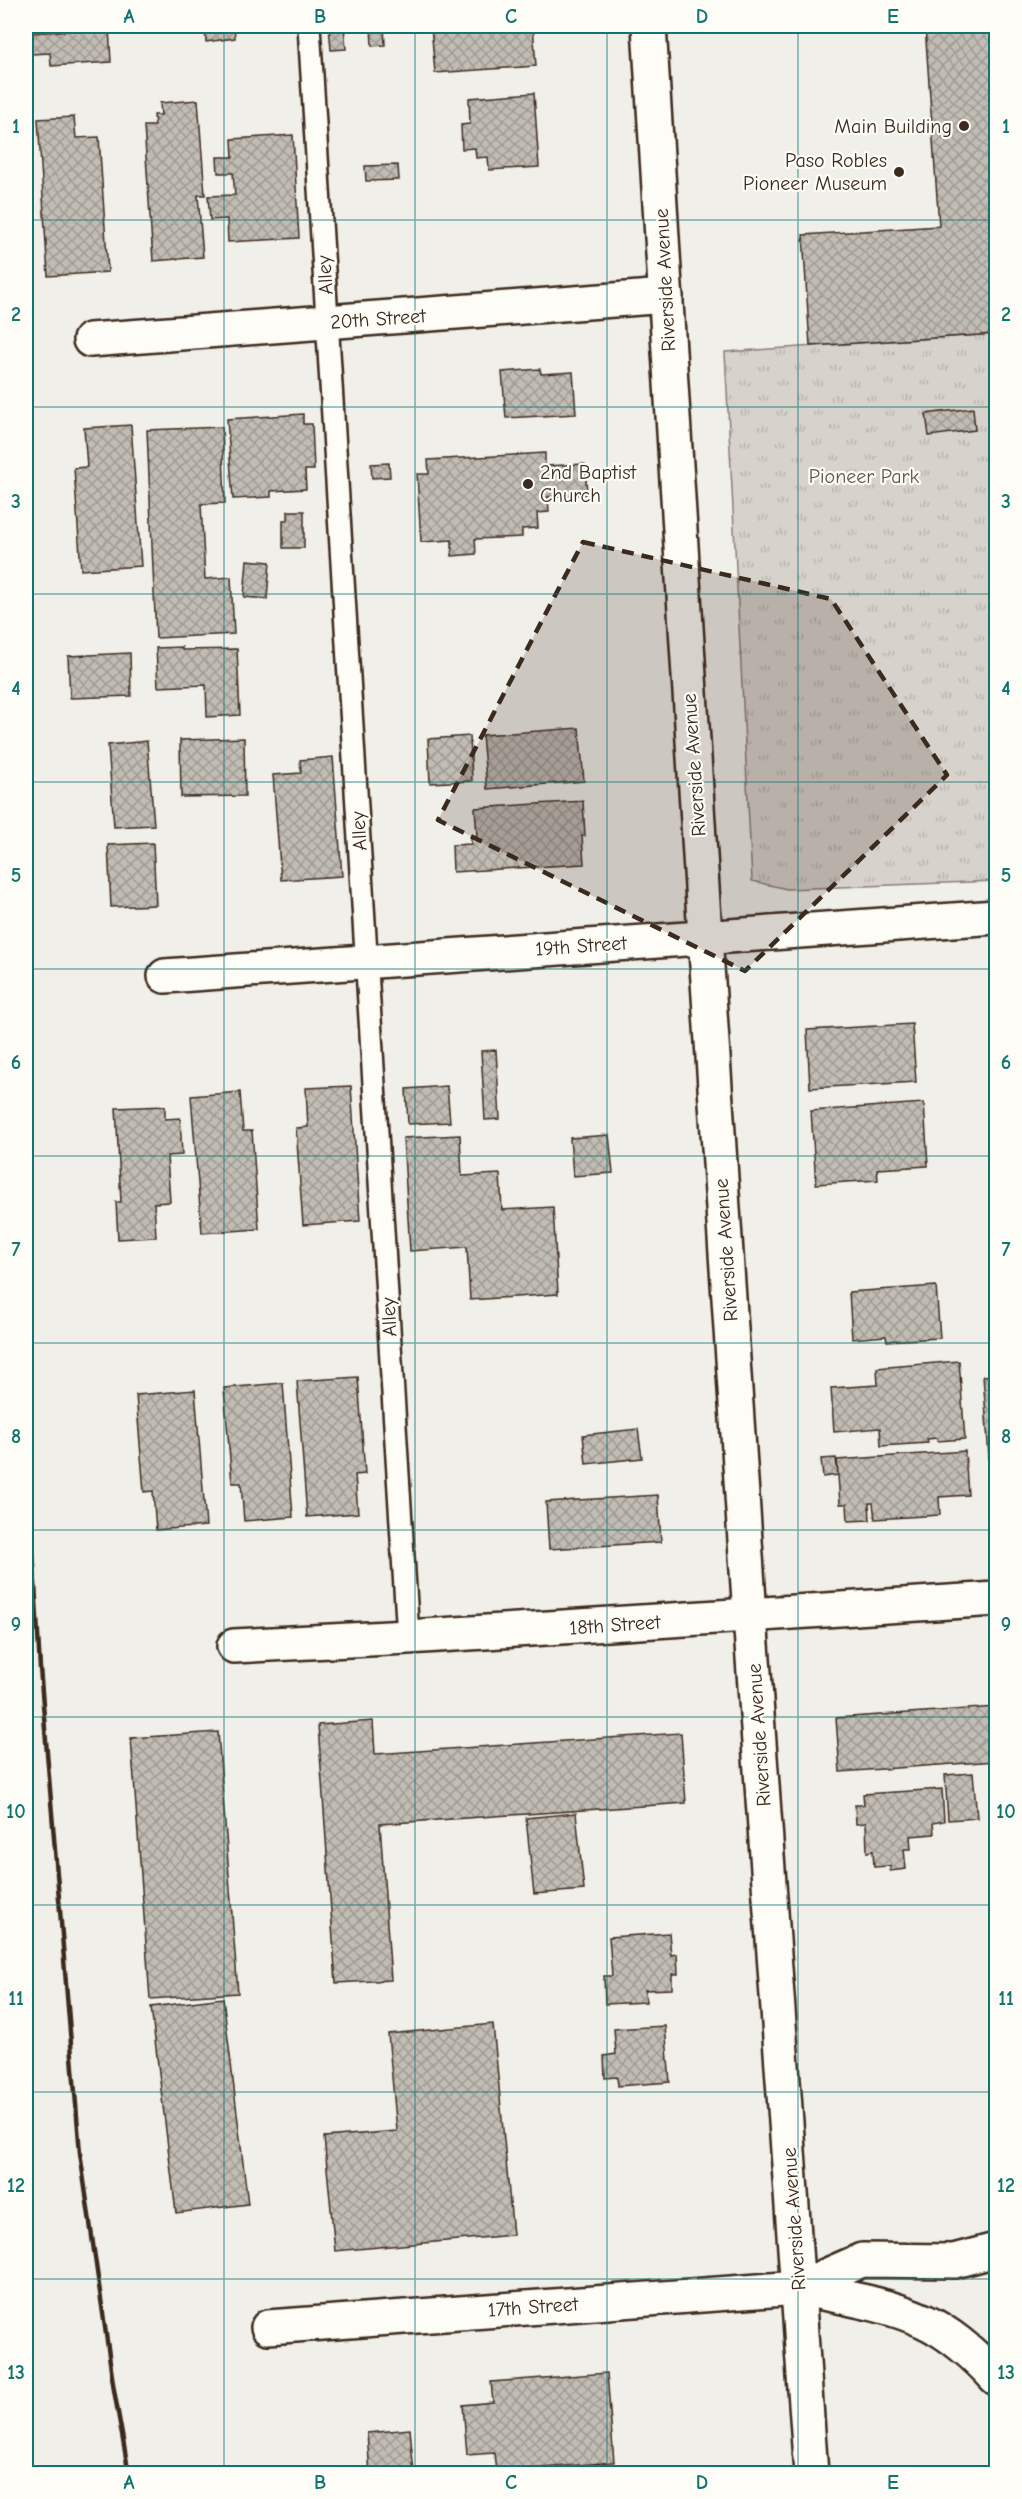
<svg xmlns="http://www.w3.org/2000/svg" width="1022" height="2499" viewBox="0 0 1022 2499" font-family="'Comic Neue',sans-serif">
  <style>
    .park { fill: url(#park-tufts); stroke: #897e75; stroke-width: 1.5 }
    .building { fill: url(#building-cross-hatch); stroke: #3b2a1e; stroke-width: 1.5 }
    .lines { fill: none; stroke-linecap: round; stroke-linejoin: round }
    .service-casing { stroke: #3b2a1e; stroke-width: 26 }
    .minor-casing { stroke: #3b2a1e; stroke-width: 38 }
    .secondary-casing { stroke: #3b2a1e; stroke-width: 38 }
    .motorway-casing { stroke: #3b2a1e; stroke-width: 38 }
    .service { stroke: #fdfcf7; stroke-width: 21 }
    .minor { stroke: #fdfcf7; stroke-width: 33 }
    .secondary { stroke: #fdfcf7; stroke-width: 33 }
    .motorway { stroke: #fdfcf7; stroke-width: 33 }
    .rail { stroke: #3b2a1e; stroke-width: 4.5 }
    .marked { fill: #3b2a1e; fill-opacity: 0.2; stroke: #3b2a1e; stroke-width: 4.5; stroke-dasharray: 12 8; stroke-linejoin: round }
    .grid { fill: none; stroke: #0f766e; stroke-width: 1.5; stroke-opacity: 0.55 }
    .poi-dot { fill: #3b2a1e; stroke: #fdfcf7; stroke-width: 2 }
    .labels { text-anchor: middle; dominant-baseline: central; stroke-width: 4.5; stroke-linejoin: round; paint-order: stroke }
    .poi-label { font-size: 20px; fill: #3b2a1e; stroke: #fdfcf7; text-anchor: end }
    .street-label { font-size: 20px; fill: #3b2a1e; stroke: #fdfcf7 }
    .park-label { font-size: 20px; fill: #62544a; stroke: #fdfcf7 }
    .neatline { fill: none; stroke: #0f766e; stroke-width: 2 }
    .grid-label { font-size: 20px; text-anchor: middle; font-weight: bold; fill: #0f766e }
  </style>
  <defs>
    <pattern id="park-tufts" width="24" height="20" patternUnits="userSpaceOnUse" patternTransform="scale(1.5)"><rect width="24" height="20" fill="#d7d2cc"/><path d="M3 7l-1-3M5 7V3M7 7l1-3M15 17l-1-3M17 17v-4M19 17l1-3" fill="none" stroke="#b9b4af"/></pattern>
    <pattern id="building-cross-hatch" width="8" height="8" patternUnits="userSpaceOnUse" patternTransform="scale(1.5)"><rect width="8" height="8" fill="#c1bcb4"/><path d="M0 0l8 8M0 8l8-8" fill="none" stroke="#9e9992"/></pattern>
  </defs>
  <rect width="100%" height="100%" fill="#f1efea"/>
  <filter id="ink" filterUnits="userSpaceOnUse"><feTurbulence type="fractalNoise" baseFrequency=".0167" numOctaves="2"/><feDisplacementMap in="SourceGraphic" scale="12" xChannelSelector="R" yChannelSelector="G"/><feConvolveMatrix kernelMatrix="1 2 1 2 8 2 1 2 1" color-interpolation-filters="sRGB"/></filter>
  <g filter="url(#ink)">
    <path class="park" d="M 996,334 L 996,881 L 787,889 L 752,881 L 725,352 Z"/>
    <path class="building" d="M 234,26 L 235,38 L 206,42 L 205,28 Z
      M 329,26 L 344,26 L 346,49 L 331,50 Z
      M 371,26 L 384,26 L 385,45 L 372,46 Z
      M 431,26 L 533,26 L 536,66 L 435,73 Z
      M 925,26 L 996,26 L 996,334 L 810,346 L 803,235 L 939,226 Z
      M 109,28 L 111,62 L 51,66 L 50,53 L 31,54 L 30,33 Z
      M 534,93 L 539,167 L 489,170 L 488,157 L 476,158 L 475,148 L 462,149 L 461,125 L 470,124 L 469,98 Z
      M 198,100 L 205,195 L 198,195 L 203,257 L 153,261 L 144,126 L 155,126 L 154,115 L 161,115 L 160,103 Z
      M 74,117 L 76,138 L 99,137 L 108,272 L 48,276 L 38,119 Z
      M 293,135 L 299,238 L 228,242 L 227,219 L 210,220 L 208,196 L 235,195 L 233,173 L 218,173 L 217,157 L 233,157 L 232,139 Z
      M 398,165 L 399,180 L 366,181 L 365,166 Z
      M 996,367 L 996,405 L 994,405 L 992,368 Z
      M 540,369 L 541,374 L 573,372 L 576,414 L 506,418 L 502,372 Z
      M 973,408 L 975,430 L 929,436 L 926,414 Z
      M 303,414 L 303,424 L 312,424 L 314,470 L 305,470 L 306,489 L 271,491 L 271,497 L 233,499 L 227,419 Z
      M 131,425 L 141,566 L 81,570 L 74,468 L 87,467 L 84,428 Z
      M 222,427 L 225,503 L 201,504 L 205,579 L 231,577 L 234,634 L 156,638 L 147,430 Z
      M 545,453 L 545,466 L 585,464 L 587,494 L 548,497 L 549,512 L 537,513 L 538,528 L 522,529 L 522,537 L 475,539 L 476,554 L 452,556 L 452,540 L 421,542 L 417,474 L 429,474 L 428,460 Z
      M 389,463 L 390,477 L 372,478 L 371,464 Z
      M 288,511 L 304,511 L 304,548 L 283,548 L 283,520 L 288,520 Z
      M 247,560 L 270,562 L 267,599 L 244,597 Z
      M 182,647 L 182,650 L 237,649 L 240,715 L 207,717 L 206,685 L 158,687 L 156,648 Z
      M 130,653 L 131,696 L 70,698 L 68,656 Z
      M 579,728 L 584,781 L 487,789 L 482,735 Z
      M 470,736 L 472,781 L 430,783 L 428,739 Z
      M 244,738 L 245,796 L 181,797 L 180,740 Z
      M 147,741 L 154,825 L 114,827 L 108,745 Z
      M 333,757 L 342,876 L 281,880 L 273,775 L 301,773 L 300,760 Z
      M 583,801 L 585,836 L 582,836 L 584,864 L 453,872 L 452,845 L 471,844 L 471,836 L 477,836 L 475,808 Z
      M 153,843 L 156,905 L 111,907 L 108,845 Z
      M 912,1024 L 916,1082 L 810,1088 L 807,1030 Z
      M 496,1050 L 500,1119 L 485,1120 L 481,1051 Z
      M 351,1086 L 360,1221 L 303,1225 L 296,1128 L 308,1127 L 306,1088 Z
      M 447,1086 L 450,1122 L 408,1124 L 406,1089 Z
      M 240,1092 L 243,1131 L 252,1131 L 259,1229 L 202,1233 L 191,1096 Z
      M 924,1103 L 928,1166 L 877,1169 L 878,1180 L 816,1184 L 811,1111 Z
      M 165,1106 L 165,1119 L 180,1118 L 182,1155 L 167,1156 L 170,1202 L 154,1203 L 156,1237 L 118,1239 L 116,1202 L 121,1202 L 116,1108 Z
      M 460,1135 L 462,1176 L 500,1174 L 502,1210 L 553,1207 L 558,1294 L 470,1300 L 467,1247 L 410,1251 L 403,1138 Z
      M 609,1135 L 613,1173 L 573,1176 L 570,1138 Z
      M 936,1286 L 940,1338 L 887,1341 L 886,1336 L 852,1339 L 849,1292 Z
      M 959,1361 L 965,1439 L 937,1441 L 937,1438 L 927,1439 L 928,1443 L 881,1446 L 880,1428 L 834,1432 L 831,1388 L 878,1385 L 877,1368 Z
      M 996,1375 L 996,1506 L 990,1506 L 988,1484 L 991,1484 L 983,1376 Z
      M 358,1377 L 365,1474 L 355,1475 L 358,1513 L 307,1517 L 297,1381 Z
      M 283,1383 L 293,1517 L 244,1521 L 241,1483 L 232,1483 L 224,1388 Z
      M 195,1390 L 206,1526 L 156,1530 L 153,1491 L 144,1492 L 136,1395 Z
      M 638,1429 L 642,1458 L 586,1464 L 583,1435 Z
      M 965,1451 L 968,1495 L 939,1497 L 940,1515 L 875,1519 L 873,1503 L 869,1503 L 870,1520 L 848,1521 L 847,1504 L 840,1504 L 837,1460 Z
      M 836,1458 L 838,1475 L 823,1477 L 821,1459 Z
      M 658,1495 L 661,1542 L 549,1549 L 546,1502 Z
      M 996,1707 L 996,1761 L 840,1772 L 836,1718 Z
      M 373,1721 L 375,1754 L 681,1733 L 686,1803 L 380,1824 L 391,1980 L 336,1983 L 318,1725 Z
      M 218,1732 L 238,1993 L 150,1999 L 131,1738 Z
      M 973,1773 L 977,1818 L 948,1820 L 945,1775 Z
      M 942,1789 L 944,1821 L 933,1823 L 934,1834 L 910,1836 L 911,1849 L 904,1849 L 906,1869 L 890,1871 L 890,1866 L 874,1867 L 873,1851 L 867,1852 L 866,1823 L 856,1824 L 855,1805 L 864,1805 L 863,1794 Z
      M 576,1813 L 584,1890 L 534,1894 L 526,1818 Z
      M 669,1933 L 671,1955 L 677,1954 L 678,1974 L 672,1974 L 672,1989 L 645,1990 L 646,2002 L 605,2004 L 604,1976 L 612,1976 L 609,1937 Z
      M 223,1998 L 248,2204 L 176,2213 L 151,2007 Z
      M 493,2024 L 513,2235 L 335,2251 L 324,2137 L 397,2131 L 388,2034 Z
      M 665,2026 L 670,2082 L 618,2086 L 617,2077 L 605,2078 L 604,2056 L 616,2054 L 614,2029 Z
      M 607,2373 L 614,2462 L 496,2472 L 494,2453 L 467,2455 L 463,2405 L 493,2402 L 491,2382 Z
      M 410,2429 L 414,2474 L 370,2474 L 367,2433 Z
      M 579,2468 L 580,2474 L 521,2474 L 546,2472 L 545,2469 Z"/>
    <g class="lines">
      <g class="service-casing">
        <path id="service" d="M 309,26 L 408,1637"/>
      </g>
      <g class="minor-casing">
        <path id="minor" d="M 90,340 L 666,296
          M 165,976 L 996,917
          M 234,1646 L 408,1637 L 996,1599
          M 268,2327 L 798,2288"/>
      </g>
      <g class="secondary-casing">
        <path id="secondary" d="M 649,26 L 705,936 L 750,1616 L 811,2474"/>
      </g>
      <g class="motorway-casing">
        <path id="motorway" d="M 798,2288 C 840,2297 885,2303 924,2321 C 950,2333 977,2357 996,2378
          M 798,2288 L 862,2260 L 954,2261 L 996,2250"/>
      </g>
      <use href="#service" class="service"/>
      <use href="#minor" class="minor"/>
      <use href="#secondary" class="secondary"/>
      <use href="#motorway" class="motorway"/>
      <path class="rail" d="M 26,1433 L 40,1668 L 80,2153 L 114,2390 L 129,2474"/>
    </g>
  </g>
  <path class="marked" d="M 583,542 L 831,599 L 947,775 L 745,971 L 438,820 Z"/>
  <path class="grid" d="M 224,26 L 224,2474M 415,26 L 415,2474M 607,26 L 607,2474M 798,26 L 798,2474M 26,220 L 996,220M 26,407 L 996,407M 26,594 L 996,594M 26,782 L 996,782M 26,969 L 996,969M 26,1156 L 996,1156M 26,1343 L 996,1343M 26,1530 L 996,1530M 26,1717 L 996,1717M 26,1905 L 996,1905M 26,2092 L 996,2092M 26,2279 L 996,2279"/>
  <g class="poi-dot">
    <circle cx="964" cy="126" r="6"/>
    <circle cx="899" cy="172" r="6"/>
    <circle cx="528" cy="484" r="6"/>
  </g>
  <g class="labels">
    <g class="poi-label">
      <text x="952" y="126">Main Building</text>
      <text x="887" y="160">Paso Robles<tspan x="887" dy="23">Pioneer Museum</tspan></text>
      <text x="540" y="472" text-anchor="start">2nd Baptist<tspan x="540" dy="23">Church</tspan></text>
    </g>
    <g class="street-label">
      <text transform="translate(325 275) rotate(-94)">Alley</text>
      <text transform="translate(665 280) rotate(-93)">Riverside Avenue</text>
      <text transform="translate(378 319) rotate(-4)">20th Street</text>
      <text transform="translate(694 765) rotate(-94)">Riverside Avenue</text>
      <text transform="translate(359 831) rotate(-94)">Alley</text>
      <text transform="translate(581 946) rotate(-4)">19th Street</text>
      <text transform="translate(726 1250) rotate(-94)">Riverside Avenue</text>
      <text transform="translate(389 1317) rotate(-93)">Alley</text>
      <text transform="translate(615 1625) rotate(-4)">18th Street</text>
      <text transform="translate(759 1735) rotate(-94)">Riverside Avenue</text>
      <text transform="translate(794 2219) rotate(-94)">Riverside Avenue</text>
      <text transform="translate(533 2307) rotate(-4)">17th Street</text>
    </g>
    <g class="park-label">
      <text x="864" y="476">Pioneer Park</text>
    </g>
  </g>
  <rect width="1022" height="2499" fill="none" stroke="#fdfcf7" stroke-width="66"/>
  <rect x="33" y="33" width="956" height="2433" class="neatline"/>
  <g class="grid-label">
    <text x="129" y="23">A</text>
    <text x="320" y="23">B</text>
    <text x="511" y="23">C</text>
    <text x="702" y="23">D</text>
    <text x="893" y="23">E</text>
    <text x="16" y="133">1</text>
    <text x="1006" y="133">1</text>
    <text x="16" y="321">2</text>
    <text x="1006" y="321">2</text>
    <text x="16" y="508">3</text>
    <text x="1006" y="508">3</text>
    <text x="16" y="695">4</text>
    <text x="1006" y="695">4</text>
    <text x="16" y="882">5</text>
    <text x="1006" y="882">5</text>
    <text x="16" y="1069">6</text>
    <text x="1006" y="1069">6</text>
    <text x="16" y="1256">7</text>
    <text x="1006" y="1256">7</text>
    <text x="16" y="1443">8</text>
    <text x="1006" y="1443">8</text>
    <text x="16" y="1631">9</text>
    <text x="1006" y="1631">9</text>
    <text x="16" y="1818">10</text>
    <text x="1006" y="1818">10</text>
    <text x="16" y="2005">11</text>
    <text x="1006" y="2005">11</text>
    <text x="16" y="2192">12</text>
    <text x="1006" y="2192">12</text>
    <text x="16" y="2379">13</text>
    <text x="1006" y="2379">13</text>
    <text x="129" y="2489">A</text>
    <text x="320" y="2489">B</text>
    <text x="511" y="2489">C</text>
    <text x="702" y="2489">D</text>
    <text x="893" y="2489">E</text>
  </g>
</svg>
